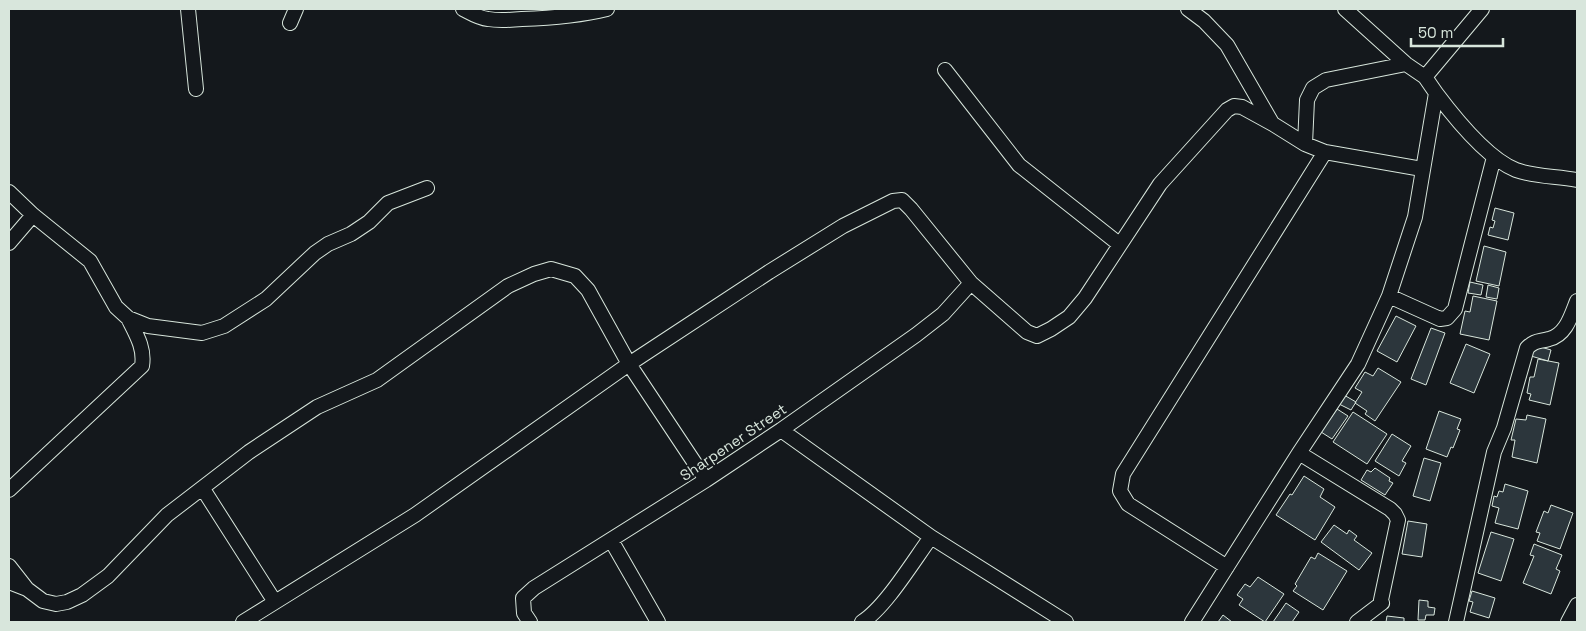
<svg xmlns="http://www.w3.org/2000/svg" width="1586" height="631" viewBox="0 0 1586 631" font-family="'Space Grotesk',sans-serif">
  <style>
    .building { fill: #2c363c; stroke: #d8e6dc }
    .lines { fill: none; stroke-linecap: round; stroke-linejoin: round }
    .minor-casing { stroke: #d8e6dc; stroke-width: 16 }
    .minor { stroke: #14181c; stroke-width: 14 }
    .labels { text-anchor: middle; dominant-baseline: central; stroke-width: 4; stroke-linejoin: round; paint-order: stroke }
    .street-label { font-size: 15px; fill: #d8e6dc; stroke: #14181c }
  </style>
  <rect width="100%" height="100%" fill="#14181c"/>
  <path class="building" d="M 1495,208 L 1514,213 L 1508,240 L 1488,235 L 1490,227 L 1493,228 L 1495,221 L 1492,220 Z
    M 1484,246 L 1506,252 L 1499,286 L 1476,281 Z
    M 1470,282 L 1483,285 L 1481,295 L 1468,293 Z
    M 1488,285 L 1499,288 L 1497,299 L 1486,297 Z
    M 1473,296 L 1497,301 L 1489,340 L 1460,334 L 1465,311 L 1470,312 Z
    M 1396,316 L 1416,326 L 1397,362 L 1377,351 Z
    M 1431,328 L 1445,333 L 1426,385 L 1411,379 Z
    M 1466,344 L 1490,354 L 1474,393 L 1450,383 Z
    M 1534,345 L 1551,350 L 1548,361 L 1531,356 Z
    M 1538,359 L 1559,363 L 1550,405 L 1529,400 L 1531,394 L 1527,393 L 1530,377 L 1534,377 Z
    M 1378,368 L 1401,382 L 1375,421 L 1365,414 L 1367,411 L 1355,403 L 1362,392 L 1355,388 L 1365,372 L 1373,376 Z
    M 1344,395 L 1356,402 L 1351,410 L 1339,404 Z
    M 1337,409 L 1348,416 L 1332,439 L 1321,432 Z
    M 1439,411 L 1461,419 L 1457,429 L 1460,430 L 1453,448 L 1451,447 L 1447,457 L 1426,449 Z
    M 1353,412 L 1387,434 L 1367,464 L 1333,442 Z
    M 1527,415 L 1546,419 L 1537,463 L 1512,457 L 1515,440 L 1511,440 L 1516,419 L 1526,420 Z
    M 1392,434 L 1411,446 L 1402,461 L 1406,463 L 1399,476 L 1375,461 Z
    M 1424,458 L 1441,463 L 1430,501 L 1413,496 Z
    M 1375,468 L 1390,478 L 1389,481 L 1393,483 L 1385,495 L 1361,480 L 1367,470 L 1371,472 Z
    M 1304,476 L 1324,489 L 1320,497 L 1335,507 L 1315,540 L 1276,515 L 1290,494 L 1292,495 Z
    M 1505,484 L 1528,491 L 1518,529 L 1495,523 L 1499,508 L 1492,506 L 1494,496 L 1497,497 L 1499,491 L 1503,492 Z
    M 1551,505 L 1573,513 L 1560,549 L 1537,541 L 1540,533 L 1536,532 L 1544,511 L 1548,513 Z
    M 1408,521 L 1427,524 L 1422,557 L 1402,554 Z
    M 1334,525 L 1347,534 L 1349,530 L 1357,536 L 1354,540 L 1372,553 L 1359,570 L 1321,542 Z
    M 1491,532 L 1514,539 L 1501,581 L 1478,573 Z
    M 1534,544 L 1562,555 L 1556,569 L 1560,571 L 1551,594 L 1523,583 L 1534,556 L 1530,555 Z
    M 1318,553 L 1347,571 L 1323,610 L 1293,591 L 1297,586 L 1295,584 L 1311,557 L 1315,559 Z
    M 1258,577 L 1284,594 L 1265,622 L 1239,605 L 1243,599 L 1237,595 L 1245,584 L 1250,587 Z
    M 1472,591 L 1495,598 L 1489,618 L 1470,612 L 1473,602 L 1469,601 Z
    M 1419,600 L 1428,601 L 1428,607 L 1435,608 L 1434,615 L 1426,615 L 1425,620 L 1418,620 Z
    M 1286,603 L 1299,612 L 1292,622 L 1273,622 Z
    M 1223,615 L 1232,622 L 1218,622 Z
    M 1387,616 L 1404,618 L 1404,622 L 1386,622 Z"/>
  <g class="lines">
    <g class="minor-casing">
      <path id="minor" d="M 188,9 L 196,89
        M 463,9 C 471,13 478,18 488,19 C 499,21 511,20 522,19 C 551,18 579,16 607,9
        M 1188,9 L 1204,21 L 1227,45 L 1272,123
        M 290,23 L 296,9
        M 945,70 L 1019,165 L 1119,244
        M 1425,77 L 1482,9
        M 1436,93 C 1454,117 1488,159 1516,170 C 1535,177 1557,176 1577,180
        M 1305,144 L 1307,100 L 1313,88 L 1326,80 L 1406,64
        M 9,192 L 33,215 L 90,261 L 116,307 L 128,318 L 148,326 L 202,333 L 224,326 L 266,299 L 315,253 L 328,244 L 351,234 L 369,222 L 388,203 L 427,188
        M 9,243 L 33,215
        M 1389,296 L 1440,319 L 1447,318 L 1455,309 L 1494,157
        M 781,430 L 931,537 L 1066,622
        M 1299,453 L 1390,509 L 1395,514 L 1398,520 L 1381,600 L 1382,603 L 1357,622
        M 203,489 L 275,602
        M 9,490 L 142,366 C 145,348 136,334 128,318
        M 611,540 L 658,622
        M 9,566 L 27,589
        M 1227,567 L 1128,504 L 1120,491 L 1123,474 L 1325,152
        M 9,582 L 27,589 L 43,601 L 56,604 L 67,602 L 82,595 L 108,576 L 167,515 L 249,452 L 317,407 L 377,380 L 508,286 L 534,274 L 551,269 L 575,276 L 588,290 L 629,364 L 706,480
        M 243,622 L 415,515 L 629,364 L 769,272 L 843,226 L 893,201 L 902,200 L 911,209 L 971,283 L 1027,332 L 1037,336 L 1051,329 L 1069,317 L 1085,298 L 1160,184 L 1227,110 L 1234,106 L 1242,107 L 1273,124 L 1305,144 L 1325,152 L 1422,169
        M 530,622 L 524,613 L 523,598 L 534,588 L 706,480 L 781,430 L 916,335 L 943,314 L 971,283
        M 862,622 C 885,608 914,560 931,537
        M 1192,622 L 1299,453 L 1358,364 L 1389,296 L 1415,217 L 1436,93 L 1425,77 L 1406,64 L 1345,9
        M 1456,622 L 1494,452 L 1504,428 L 1527,348 C 1535,340 1539,342 1549,339 C 1566,335 1571,316 1577,301
        M 1568,622 L 1577,605"/>
    </g>
    <use href="#minor" class="minor"/>
  </g>
  <g class="labels">
    <g class="street-label">
      <text transform="translate(733 442) rotate(-34)">Sharpener Street</text>
    </g>
  </g>
  <rect width="1586" height="631" fill="none" stroke="#d8e6dc" stroke-width="20"/>
  <path d="M1411 38v8h92v-8" fill="none" stroke="#d8e6dc" stroke-width="2.5"/>
  <text x="1418" y="38" font-size="15" fill="#d8e6dc" stroke="#14181c" stroke-width="4" paint-order="stroke">50 m</text>
</svg>
